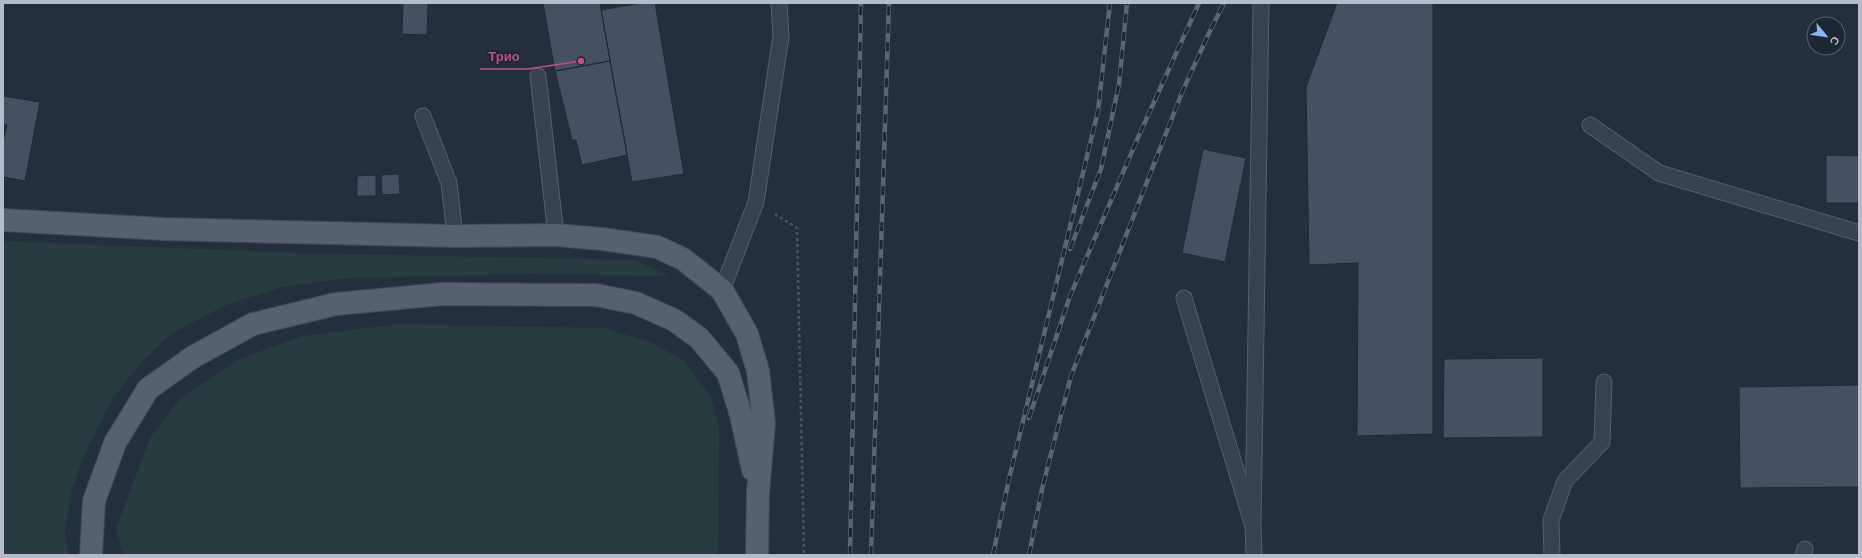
<svg xmlns="http://www.w3.org/2000/svg" width="1862" height="558" viewBox="0 0 1862 558" font-family="Barlow,sans-serif">
  <style>
    .green { fill: #263c3f }
    .building { fill: #455162; stroke: #1f2835 }
    .lines { fill: none; stroke-linecap: round; stroke-linejoin: round }
    .lane-casing { stroke: #565f6c; stroke-width: 17 }
    .primary-casing { stroke: #414a57; stroke-width: 24 }
    .path { stroke: #44595c; stroke-width: 2.5; stroke-dasharray: 3 3; stroke-linecap: butt }
    .lane { stroke: #38414e; stroke-width: 15 }
    .primary { stroke: #56606e; stroke-width: 22 }
    .rail-casing { stroke: #5a6575; stroke-width: 4.5 }
    .rail { stroke: #1d2633; stroke-width: 3; stroke-dasharray: 9; stroke-linecap: butt }
    .leader { fill: none; stroke: #bd5182; stroke-width: 1.5 }
    .callout-dot { fill: #bd5182; stroke: #1d2633; stroke-width: 1.5 }
    .callout-label { font-size: 13px; text-anchor: middle; font-weight: bold; fill: #bd5182; stroke: #1d2633; stroke-width: 3.5; stroke-linejoin: round; paint-order: stroke }
  </style>
  <rect width="100%" height="100%" fill="#242f3e"/>
  <path class="green" d="M 3,241 L 300,253 L 635,260 L 669,276 L 532,274 L 349,278 L 282,287 L 226,305 L 172,333 L 141,362 L 111,401 L 85,453 L 72,490 L 65,531 L 68,555 L 3,555 Z
    M 399,324 L 604,328 L 652,343 L 683,360 L 710,395 L 719,427 L 718,555 L 123,555 L 116,528 L 151,436 L 180,399 L 237,360 L 303,336 Z"/>
  <path class="building" d="M 403,3 L 428,3 L 427,35 L 402,34 Z
    M 543,3 L 600,3 L 610,61 L 555,71 Z
    M 641,3 L 655,3 L 684,174 L 632,182 L 601,10 Z
    M 1337,3 L 1433,3 L 1433,434 L 1357,436 L 1358,263 L 1309,265 L 1306,87 Z
    M 610,61 L 627,155 L 582,165 L 576,140 L 572,140 L 555,71 Z
    M 3,96 L 40,102 L 25,181 L 3,177 L 3,142 L 7,125 L 3,124 Z
    M 1203,149 L 1246,158 L 1225,262 L 1182,253 Z
    M 1826,155 L 1859,156 L 1859,203 L 1826,203 Z
    M 399,174 L 400,194 L 382,195 L 381,175 Z
    M 376,175 L 376,196 L 357,196 L 357,176 Z
    M 1543,358 L 1543,437 L 1443,438 L 1444,359 Z
    M 1859,385 L 1859,487 L 1740,488 L 1739,387 Z"/>
  <g class="lines">
    <g class="lane-casing">
      <path id="lane" d="M 538,76 L 556,235
        M 423,116 L 449,183 L 455,236
        M 1590,125 L 1659,173 L 1859,233
        M 722,290 L 756,202 L 781,36 L 779,3
        M 1184,298 L 1253,526 L 1254,555
        M 1253,526 L 1261,3
        M 1552,555 L 1551,520 L 1565,481 L 1602,442 L 1604,382
        M 1803,555 L 1805,549"/>
    </g>
    <g class="primary-casing">
      <path id="primary" d="M 3,220 L 164,229 L 455,236 L 556,235 L 602,239 L 657,247 L 683,259 L 722,290 L 747,334 L 758,371 L 764,423 L 758,492 L 757,555
        M 91,555 L 94,501 L 115,443 L 148,389 L 193,357 L 253,324 L 336,304 L 443,294 L 596,295 L 636,303 L 674,320 L 699,338 L 728,373 L 741,415 L 753,470"/>
    </g>
    <path class="path" d="M 775,214 L 797,228 L 804,555"/>
    <use href="#lane" class="lane"/>
    <use href="#primary" class="primary"/>
    <g class="rail-casing">
      <path id="rail" d="M 1070,249 L 1101,169 L 1119,84 L 1127,3
        M 1029,418 L 1070,296 L 1140,133 L 1199,3
        M 850,555 L 861,3
        M 871,555 L 889,3
        M 993,555 L 1009,479 L 1098,111 L 1110,3
        M 1029,555 L 1042,489 L 1071,376 L 1183,90 L 1209,33 L 1224,3"/>
    </g>
    <use href="#rail" class="rail"/>
  </g>
  <path class="leader" d="M581 61L528 69H480"/>
  <circle class="callout-dot" cx="581" cy="61" r="4"/>
  <g class="callout-label">
    <text x="504" y="61">Трио</text>
  </g>
  <rect width="1862" height="558" fill="none" stroke="#b4bcc9" stroke-width="8"/>
  <g transform="translate(1826 36) rotate(119)"><circle r="19" fill="#1d2633" stroke="#59626f"/>
  <path d="M0-3L7 15L0 10L-7 15Z" fill="#8ab4f8"/>
  <text y="-6" font-size="11" font-weight="bold" text-anchor="middle" fill="#b4bcc9">С</text>
  </g>
</svg>
